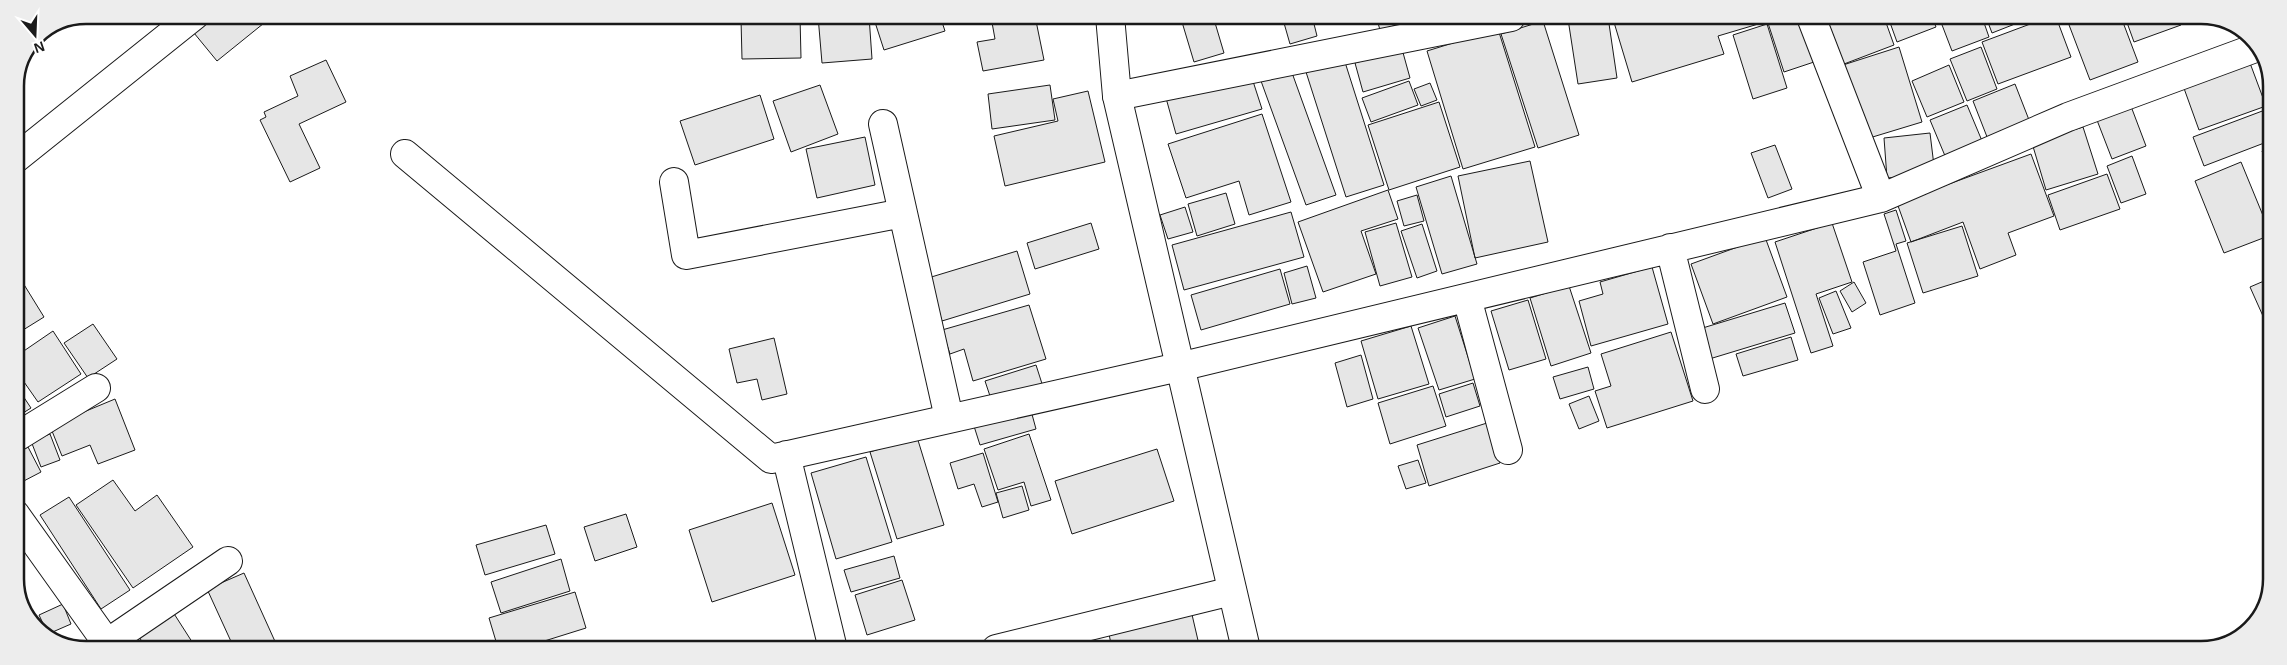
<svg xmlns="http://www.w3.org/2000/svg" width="2287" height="665" viewBox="0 0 2287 665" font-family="Arial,sans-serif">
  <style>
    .building { fill: #e6e6e6; stroke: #1a1a1a }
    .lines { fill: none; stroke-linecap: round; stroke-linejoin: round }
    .minor-casing { stroke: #1a1a1a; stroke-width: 30 }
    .tertiary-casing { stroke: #1a1a1a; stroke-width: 30 }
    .minor { stroke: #fff; stroke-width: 28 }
    .tertiary { stroke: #fff; stroke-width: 28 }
    .rim { fill: none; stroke: #1a1a1a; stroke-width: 2.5 }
  </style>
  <rect width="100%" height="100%" fill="#fff"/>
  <path class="building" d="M 217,15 L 274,15 L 217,61 L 194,33 Z
    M 818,16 L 869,16 L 872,59 L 822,63 Z
    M 873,16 L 940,16 L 945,31 L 884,50 Z
    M 998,16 L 1035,16 L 1044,60 L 983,71 L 977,42 L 995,39 L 991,17 Z
    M 1203,16 L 1213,16 L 1224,53 L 1194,62 L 1182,22 Z
    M 1282,16 L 1312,16 L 1317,36 L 1290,44 Z
    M 1376,16 L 1415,16 L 1416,19 L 1380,30 Z
    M 800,17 L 801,58 L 742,59 L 741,19 Z
    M 1582,17 L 1608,17 L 1617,78 L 1578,84 L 1568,19 Z
    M 1621,17 L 1763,17 L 1765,22 L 1718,36 L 1724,54 L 1632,82 L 1613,19 Z
    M 1766,17 L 1802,17 L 1817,61 L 1784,72 Z
    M 1826,17 L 1884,17 L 1894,45 L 1844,64 Z
    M 1888,17 L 1932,17 L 1936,27 L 1897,42 Z
    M 1939,17 L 1982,17 L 1989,37 L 1952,51 Z
    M 1986,17 L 2018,17 L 2020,22 L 1992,33 Z
    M 2049,17 L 2056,17 L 2071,57 L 1998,84 L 1982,42 Z
    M 2066,17 L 2121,17 L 2138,62 L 2090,80 Z
    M 2125,17 L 2179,17 L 2181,25 L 2134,42 Z
    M 1543,21 L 1579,135 L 1538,148 L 1501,34 Z
    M 1767,24 L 1787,88 L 1753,99 L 1733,35 Z
    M 1498,29 L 1535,147 L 1463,169 L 1427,51 Z
    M 1899,47 L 1922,122 L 1866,139 L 1843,65 Z
    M 1981,47 L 1997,89 L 1967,101 L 1950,59 Z
    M 1402,49 L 1410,78 L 1363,92 L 1355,63 Z
    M 2247,55 L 2266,106 L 2199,130 L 2181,80 Z
    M 1344,59 L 1384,185 L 1346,197 L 1306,72 Z
    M 326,60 L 346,102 L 299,124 L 320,168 L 290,182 L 260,120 L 266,117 L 264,112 L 298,96 L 290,76 Z
    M 1949,65 L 1964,102 L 1927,117 L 1912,81 Z
    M 1291,70 L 1336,195 L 1306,205 L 1261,81 Z
    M 1250,72 L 1262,109 L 1176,134 L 1166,98 Z
    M 1409,81 L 1418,105 L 1371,122 L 1362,98 Z
    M 1430,83 L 1437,100 L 1421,106 L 1414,89 Z
    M 2015,84 L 2031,125 L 1989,142 L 1973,101 Z
    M 820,85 L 838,134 L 791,152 L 773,101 Z
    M 1050,85 L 1055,120 L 992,129 L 988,94 Z
    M 1088,91 L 1105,162 L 1005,186 L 994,136 L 1058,121 L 1053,99 Z
    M 760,95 L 774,139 L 695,165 L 680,121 Z
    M 2129,101 L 2146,146 L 2112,159 L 2095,115 Z
    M 1439,102 L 1460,167 L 1389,190 L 1368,125 Z
    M 1967,105 L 1985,148 L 1948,163 L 1930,120 Z
    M 2265,110 L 2272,128 L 2272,140 L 2204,166 L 2193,137 Z
    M 1262,114 L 1291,202 L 1249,215 L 1239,181 L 1186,198 L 1168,144 Z
    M 2083,127 L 2098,174 L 2046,190 L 2032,143 Z
    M 1930,133 L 1935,174 L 1887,178 L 1884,138 Z
    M 865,137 L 875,185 L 817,198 L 806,149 Z
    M 1775,145 L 1792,189 L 1768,198 L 1751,153 Z
    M 2272,147 L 2271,174 L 2262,151 Z
    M 2031,154 L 2054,216 L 2008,233 L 2016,255 L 1980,269 L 1963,222 L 1911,242 L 1897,203 Z
    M 2132,156 L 2146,194 L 2121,203 L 2107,166 Z
    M 1530,161 L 1548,242 L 1475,258 L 1458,176 Z
    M 2241,162 L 2271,235 L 2224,253 L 2195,181 Z
    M 2107,174 L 2120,209 L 2060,230 L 2048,195 Z
    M 1451,176 L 1477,264 L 1442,274 L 1416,187 Z
    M 1388,190 L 1398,219 L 1361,231 L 1376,274 L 1323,292 L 1298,222 Z
    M 1226,193 L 1235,224 L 1197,236 L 1188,204 Z
    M 1417,195 L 1424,221 L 1404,226 L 1397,201 Z
    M 1185,207 L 1193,232 L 1168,239 L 1160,215 Z
    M 1896,210 L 1906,241 L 1896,244 L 1915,303 L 1880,315 L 1863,262 L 1896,251 L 1884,214 Z
    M 1291,212 L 1304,257 L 1184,290 L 1172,245 Z
    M 1091,223 L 1099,249 L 1035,269 L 1027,243 Z
    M 1396,223 L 1412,277 L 1380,286 L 1365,232 Z
    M 1832,223 L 1852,282 L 1816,294 L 1833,346 L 1811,353 L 1775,242 Z
    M 1422,224 L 1437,271 L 1417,278 L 1401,231 Z
    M 1962,226 L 1978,276 L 1923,293 L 1907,243 Z
    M 1765,237 L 1787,297 L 1713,324 L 1691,264 Z
    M 1017,251 L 1030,294 L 942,321 L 928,278 Z
    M 1307,266 L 1316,298 L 1292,304 L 1284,273 Z
    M 1652,267 L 1668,324 L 1591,346 L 1579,301 L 1603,294 L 1600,282 Z
    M 1280,269 L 1290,304 L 1201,330 L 1191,295 Z
    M 15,270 L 44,317 L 15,335 Z
    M 2271,278 L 2271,334 L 2250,287 Z
    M 1854,282 L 1866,303 L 1852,312 L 1840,291 Z
    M 1569,286 L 1591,353 L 1551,366 L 1530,298 Z
    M 1836,291 L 1851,328 L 1833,334 L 1819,298 Z
    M 1528,300 L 1546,359 L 1509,370 L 1491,311 Z
    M 1785,303 L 1795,333 L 1706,360 L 1696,330 Z
    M 1029,305 L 1046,359 L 973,381 L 964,349 L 950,354 L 942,330 Z
    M 1455,316 L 1475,379 L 1439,390 L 1418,328 Z
    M 93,324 L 117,359 L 88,378 L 64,343 Z
    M 1411,326 L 1429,384 L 1378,399 L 1361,341 Z
    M 53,331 L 81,374 L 38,402 L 15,369 L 15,357 Z
    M 1671,332 L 1693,401 L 1607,428 L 1595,391 L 1611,386 L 1601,354 Z
    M 1791,337 L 1798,360 L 1743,376 L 1736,354 Z
    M 774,338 L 787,394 L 762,400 L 757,379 L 737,383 L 729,349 Z
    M 1361,355 L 1373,399 L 1347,407 L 1335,363 Z
    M 1036,365 L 1045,393 L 994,408 L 985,381 Z
    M 1588,367 L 1594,389 L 1560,399 L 1553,377 Z
    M 1473,383 L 1480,406 L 1446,417 L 1439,394 Z
    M 15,384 L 31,408 L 15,418 Z
    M 1433,386 L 1446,426 L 1390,444 L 1378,403 Z
    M 1589,396 L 1599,421 L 1579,429 L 1569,404 Z
    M 115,399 L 135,450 L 98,464 L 90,445 L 62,456 L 50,426 Z
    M 1030,407 L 1036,429 L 980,445 L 973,423 Z
    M 1487,423 L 1500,463 L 1429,486 L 1417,445 Z
    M 50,434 L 60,460 L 41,467 L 31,441 Z
    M 1029,434 L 1051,500 L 1031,506 L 1024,482 L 998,490 L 984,449 Z
    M 917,437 L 944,525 L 897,539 L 870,452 Z
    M 28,447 L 41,472 L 18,484 L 15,479 L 15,454 Z
    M 1157,449 L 1174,501 L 1072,534 L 1055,481 Z
    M 983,453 L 998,502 L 982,507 L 974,484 L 958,489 L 950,463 Z
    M 866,457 L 892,542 L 836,559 L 811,473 Z
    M 1418,460 L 1426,483 L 1406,489 L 1398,466 Z
    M 113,480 L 135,511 L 157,495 L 193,547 L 133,588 L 76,505 Z
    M 1022,486 L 1029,510 L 1003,518 L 996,493 Z
    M 69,497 L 130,590 L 101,609 L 40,515 Z
    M 772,503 L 795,575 L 712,602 L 689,530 Z
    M 626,514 L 637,547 L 595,561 L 584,527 Z
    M 546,525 L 555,554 L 485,575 L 476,545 Z
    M 15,545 L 22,559 L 15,562 Z
    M 894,556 L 900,578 L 851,592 L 844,570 Z
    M 561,559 L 570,591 L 501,613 L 491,582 Z
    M 244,573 L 278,648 L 234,648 L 207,589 Z
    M 902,580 L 915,620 L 867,635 L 855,595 Z
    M 575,592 L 586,628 L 522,648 L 498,648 L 489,618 Z
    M 63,604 L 71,624 L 48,634 L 39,615 Z
    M 1190,606 L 1200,649 L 1112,649 L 1107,624 Z
    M 171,609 L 196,648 L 146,648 L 136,632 Z
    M 40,620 L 44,633 L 31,623 Z"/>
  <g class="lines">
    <g class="minor-casing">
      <path id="minor" d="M 1117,96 L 1511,17
        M 883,124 L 949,418
        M 405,154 L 771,459 L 1179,367 L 1881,198 L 1811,17
        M 15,159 L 195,15
        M 674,182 L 686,255 L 903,213
        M 1881,198 L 2068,117 L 2258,47
        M 1670,248 L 1705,389
        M 1467,298 L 1508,450
        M 15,438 L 96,388
        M 786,455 L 833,649
        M 15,514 L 107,643
        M 100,648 L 228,561
        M 996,649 L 1232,591"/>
    </g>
    <g class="tertiary-casing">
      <path id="tertiary" d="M 1110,16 L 1117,96 L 1246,649"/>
    </g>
    <use href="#minor" class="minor"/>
    <use href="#tertiary" class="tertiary"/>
  </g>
  <path d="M0 0H2287V665H0ZM86 24H2201A62 62 0 0 1 2263 86V579A62 62 0 0 1 2201 641H86A62 62 0 0 1 24 579V86A62 62 0 0 1 86 24Z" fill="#ededed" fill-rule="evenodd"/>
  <path class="rim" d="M86 24H2201A62 62 0 0 1 2263 86V579A62 62 0 0 1 2201 641H86A62 62 0 0 1 24 579V86A62 62 0 0 1 86 24Z"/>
  <g transform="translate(35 35) rotate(161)" stroke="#ffffff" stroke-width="4" paint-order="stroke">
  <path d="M0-4L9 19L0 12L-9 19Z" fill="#1a1a1a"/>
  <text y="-8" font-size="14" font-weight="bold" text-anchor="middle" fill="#1a1a1a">N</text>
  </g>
</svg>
